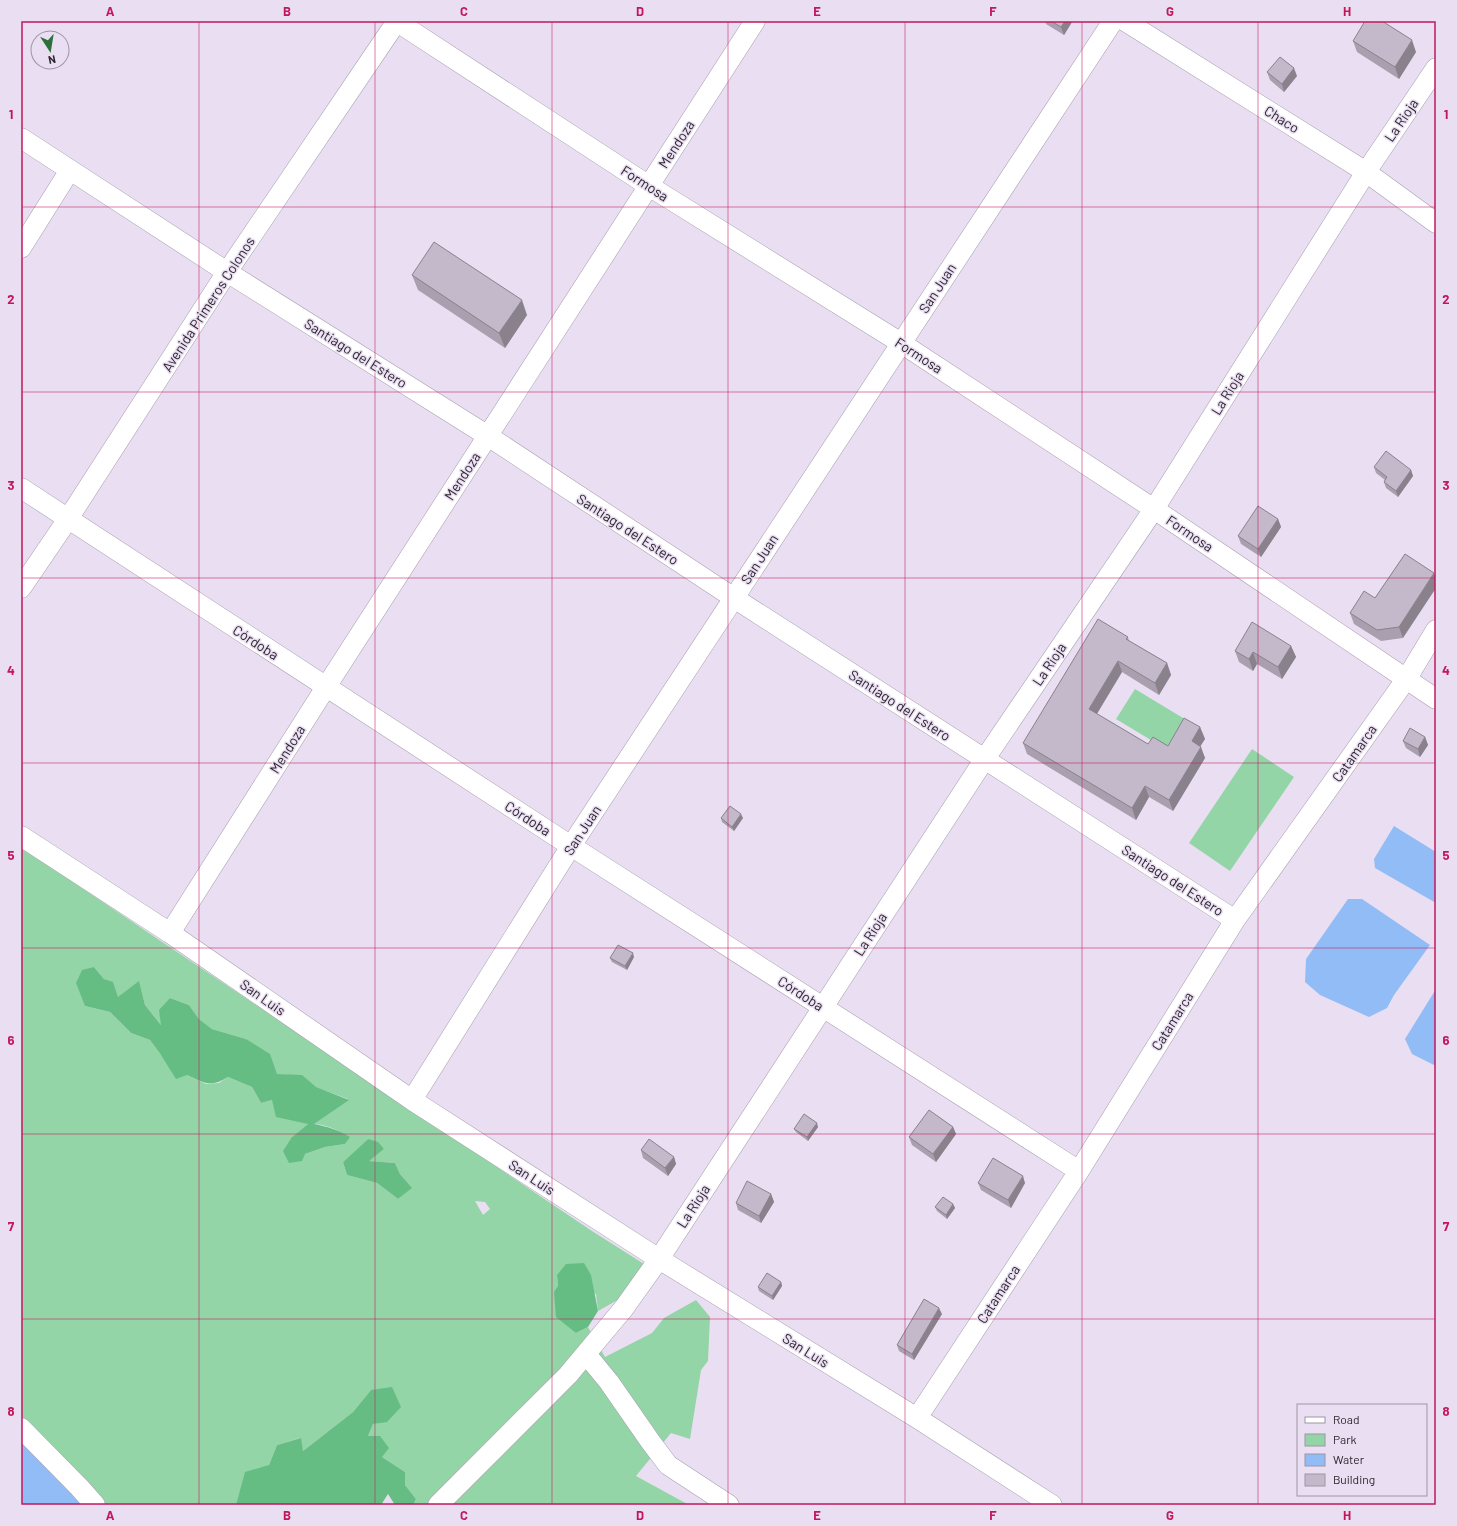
<svg xmlns="http://www.w3.org/2000/svg" width="1457" height="1526" viewBox="0 0 1457 1526" font-family="Barlow,sans-serif">
  <style>
    .green { fill: #93d5a7; fill-rule: evenodd }
    .forest { fill: #66bd84 }
    .water { fill: #91bcf6 }
    .lines { fill: none; stroke-linecap: round; stroke-linejoin: round }
    .minor-casing { stroke: #a89dae; stroke-width: 21 }
    .minor { stroke: #fff; stroke-width: 20 }
    .wall { fill: #a99fae }
    .shaded-wall { fill: #89828d }
    .building { fill: #c4b9ca; stroke: #89828d }
    .grid { fill: none; stroke: #c2185b; stroke-width: 1; stroke-opacity: 0.55 }
    .labels { text-anchor: middle; dominant-baseline: central; stroke-width: 3; stroke-linejoin: round; paint-order: stroke }
    .street-label { font-size: 14px; fill: #2b262d; stroke: #eadff2 }
    .neatline { fill: none; stroke: #c2185b; stroke-width: 1.5 }
    .grid-label { font-size: 13px; text-anchor: middle; font-weight: bold; fill: #c2185b }
  </style>
  <rect width="100%" height="100%" fill="#eadff2"/>
  <path class="green" d="M 1135,689 L 1188,721 L 1169,751 L 1116,719 Z
    M 1252,749 L 1294,777 L 1230,871 L 1189,843 Z
    M 21,847 L 592,1231 L 644,1264 L 632,1292 L 598,1311 L 596,1294 L 557,1275 L 558,1286 L 576,1333 L 588,1327 L 605,1357 L 652,1333 L 664,1318 L 696,1300 L 710,1317 L 708,1361 L 701,1370 L 690,1439 L 671,1433 L 636,1476 L 689,1505 L 413,1505 L 416,1499 L 405,1485 L 405,1472 L 382,1457 L 368,1436 L 373,1424 L 387,1421 L 371,1390 L 353,1412 L 303,1451 L 300,1438 L 277,1445 L 269,1465 L 241,1492 L 236,1505 L 83,1505 L 21,1440 ZM 94,967 L 104,979 L 113,983 L 118,998 L 139,982 L 145,1005 L 162,1026 L 170,998 L 189,1005 L 199,1019 L 212,1029 L 246,1039 L 277,1074 L 302,1076 L 315,1087 L 348,1099 L 314,1124 C 328,1125 338,1130 349,1137 L 345,1144 L 325,1147 L 305,1154 L 292,1137 L 308,1124 L 272,1100 L 261,1103 L 252,1087 L 228,1077 L 219,1083 L 206,1084 L 187,1075 L 161,1055 L 150,1040 L 131,1033 L 110,1012 L 85,1006 ZM 368,1139 L 384,1149 L 368,1161 L 395,1163 L 400,1174 L 411,1188 L 398,1199 L 377,1183 L 347,1175 L 343,1162 ZM 475,1201 L 485,1202 L 490,1209 L 483,1215 Z"/>
  <path class="forest" d="M 94,967 L 104,979 L 113,982 L 118,997 L 139,981 L 145,1005 L 161,1025 L 159,1010 L 170,998 L 189,1005 L 199,1019 L 212,1029 L 246,1039 L 270,1054 L 277,1074 L 302,1075 L 316,1087 L 349,1100 L 314,1124 C 328,1127 337,1129 350,1137 L 345,1144 L 325,1147 L 305,1154 L 302,1161 L 289,1163 L 283,1151 L 292,1137 L 308,1124 L 276,1117 L 272,1100 L 261,1103 L 252,1087 L 228,1077 C 210,1088 205,1083 187,1075 L 176,1079 L 161,1055 L 150,1040 L 131,1033 L 110,1012 L 85,1006 L 76,983 L 82,970 Z
    M 368,1139 L 378,1142 L 384,1149 L 369,1161 L 395,1163 L 400,1174 L 412,1188 L 398,1199 L 377,1183 L 347,1175 L 343,1162 Z
    M 584,1263 L 591,1275 L 598,1311 L 588,1327 L 576,1333 L 556,1317 L 554,1292 L 558,1286 L 557,1275 L 566,1264 Z
    M 392,1387 L 401,1407 L 387,1422 L 373,1424 L 368,1436 L 380,1436 L 389,1448 L 382,1457 L 405,1472 L 405,1485 L 416,1499 L 413,1505 L 395,1505 L 388,1494 L 381,1505 L 236,1505 L 245,1472 L 269,1465 L 277,1445 L 301,1438 L 303,1451 L 353,1412 L 371,1390 Z"/>
  <path class="water" d="M 1394,826 L 1436,852 L 1436,903 L 1375,868 L 1374,859 Z
    M 1348,899 L 1362,899 L 1430,945 L 1394,995 L 1387,1008 L 1369,1017 L 1320,995 L 1305,982 L 1306,959 Z
    M 1436,989 L 1436,1066 L 1412,1054 L 1405,1039 Z
    M 21,1440 L 83,1505 L 21,1505 Z"/>
  <g class="lines">
    <g class="minor-casing">
      <path id="minor" d="M 396,21 L 649,186 L 901,343 L 1154,509 L 1436,699
        M 1125,21 L 1366,172 L 1436,223
        M 21,138 L 227,272 L 488,436 L 734,598 L 1235,920
        M 21,248 L 70,170
        M 21,488 L 571,846 L 1079,1171
        M 21,588 L 68,519 L 227,272 L 397,21
        M 21,836 L 170,933 L 412,1100 L 659,1259 L 917,1418 L 1052,1505
        M 170,933 L 326,687 L 755,21
        M 412,1100 L 571,846 L 1113,21
        M 586,1354 L 609,1382 L 650,1441 L 668,1465 L 729,1505
        M 917,1418 L 1079,1171 L 1235,920 L 1407,678 L 1436,630
        M 21,1428 L 79,1487 L 95,1505
        M 438,1505 L 568,1375 L 624,1308 L 659,1259 L 984,760 L 1154,509 L 1366,172 L 1436,68"/>
    </g>
    <use href="#minor" class="minor"/>
  </g>
  <path class="wall" d="M 1045,21 L 1072,21 L 1072,22 L 1064,35 L 1046,24 Z
    M 1353,41 L 1416,52 L 1399,79 L 1357,52 Z
    M 1267,72 L 1297,76 L 1284,92 L 1270,80 Z
    M 412,275 L 527,315 L 505,348 L 418,290 Z
    M 1374,467 L 1411,470 L 1413,476 L 1398,497 L 1386,488 L 1384,482 L 1385,480 L 1376,473 Z
    M 1278,519 L 1281,527 L 1261,557 L 1241,544 L 1238,536 Z
    M 1405,554 L 1403,638 L 1381,641 L 1354,624 L 1350,613 L 1375,598 Z
    M 1128,637 L 1129,641 L 1167,663 L 1171,675 L 1159,695 L 1122,672 L 1097,714 L 1148,744 L 1168,746 L 1200,727 L 1205,739 L 1200,746 L 1205,758 L 1173,811 L 1149,797 L 1136,820 L 1027,754 L 1023,743 Z
    M 1291,646 L 1296,657 L 1282,679 L 1257,664 L 1253,671 L 1239,662 L 1235,651 Z
    M 1425,737 L 1428,745 L 1420,757 L 1406,748 L 1403,741 Z
    M 721,818 L 743,818 L 734,831 L 722,822 Z
    M 634,957 L 627,970 L 612,962 L 610,958 Z
    M 818,1127 L 808,1141 L 796,1132 L 794,1129 Z
    M 953,1127 L 956,1134 L 936,1162 L 912,1145 L 909,1137 Z
    M 641,1150 L 674,1157 L 676,1164 L 668,1176 L 643,1158 Z
    M 978,1183 L 1025,1183 L 1011,1208 L 981,1190 Z
    M 771,1194 L 774,1202 L 761,1223 L 738,1210 L 736,1203 Z
    M 953,1204 L 955,1208 L 947,1219 L 937,1211 L 935,1207 Z
    M 781,1282 L 782,1286 L 773,1300 L 759,1291 L 758,1287 Z
    M 942,1314 L 914,1360 L 899,1351 L 897,1345 Z"/>
  <path class="shaded-wall" d="M 1065,21 L 1072,21 L 1072,22 L 1064,35 L 1061,27 Z
    M 1412,40 L 1416,52 L 1399,79 L 1395,67 Z
    M 1294,68 L 1297,76 L 1284,92 L 1282,84 Z
    M 522,300 L 527,315 L 505,348 L 499,333 Z
    M 1411,470 L 1413,476 L 1398,497 L 1396,491 Z
    M 1278,519 L 1281,527 L 1261,557 L 1258,549 Z
    M 1434,573 L 1436,578 L 1436,588 L 1403,638 L 1399,627 Z
    M 1291,646 L 1296,657 L 1282,679 L 1278,667 Z
    M 1253,652 L 1257,664 L 1253,671 L 1249,659 Z
    M 1118,661 L 1122,672 L 1093,720 L 1089,709 Z
    M 1167,663 L 1171,675 L 1159,695 L 1155,683 Z
    M 1200,727 L 1205,739 L 1196,753 L 1192,741 Z
    M 1425,737 L 1428,745 L 1420,757 L 1418,749 Z
    M 1201,747 L 1205,758 L 1173,811 L 1169,800 Z
    M 1145,786 L 1149,797 L 1136,820 L 1132,808 Z
    M 741,814 L 743,818 L 734,831 L 732,827 Z
    M 633,953 L 634,957 L 627,970 L 625,966 Z
    M 817,1123 L 818,1127 L 808,1141 L 807,1137 Z
    M 953,1127 L 956,1134 L 936,1162 L 933,1154 Z
    M 674,1157 L 676,1164 L 668,1176 L 665,1168 Z
    M 1023,1176 L 1025,1183 L 1011,1208 L 1008,1200 Z
    M 771,1194 L 774,1202 L 761,1223 L 759,1216 Z
    M 953,1204 L 955,1208 L 947,1219 L 946,1215 Z
    M 781,1282 L 782,1286 L 773,1300 L 772,1296 Z
    M 939,1308 L 942,1314 L 914,1360 L 912,1354 Z"/>
  <path class="building" d="M 1051,21 L 1065,21 L 1061,27 Z
    M 1365,21 L 1382,21 L 1412,40 L 1395,67 L 1353,41 Z
    M 1280,57 L 1294,68 L 1282,84 L 1267,72 Z
    M 434,242 L 522,300 L 499,333 L 412,275 Z
    M 1386,451 L 1411,470 L 1396,491 L 1384,482 L 1387,477 L 1374,467 Z
    M 1258,506 L 1278,519 L 1258,549 L 1238,536 Z
    M 1405,554 L 1434,573 L 1399,627 L 1377,630 L 1350,613 L 1364,591 L 1375,598 Z
    M 1098,619 L 1128,637 L 1126,639 L 1167,663 L 1155,683 L 1118,661 L 1089,709 L 1148,744 L 1153,737 L 1168,746 L 1184,718 L 1200,727 L 1192,741 L 1201,747 L 1169,800 L 1145,786 L 1132,808 L 1023,743 Z
    M 1252,622 L 1291,646 L 1278,667 L 1253,652 L 1249,659 L 1235,651 Z
    M 1410,728 L 1425,737 L 1418,749 L 1403,741 Z
    M 730,806 L 741,814 L 732,827 L 721,818 Z
    M 618,945 L 633,953 L 625,966 L 610,958 Z
    M 929,1110 L 953,1127 L 933,1154 L 909,1137 Z
    M 804,1114 L 817,1123 L 807,1137 L 794,1129 Z
    M 649,1139 L 674,1157 L 665,1168 L 641,1150 Z
    M 993,1158 L 1023,1176 L 1008,1200 L 978,1183 Z
    M 747,1181 L 771,1194 L 759,1216 L 736,1203 Z
    M 943,1197 L 953,1204 L 946,1215 L 935,1207 Z
    M 767,1273 L 781,1282 L 772,1296 L 758,1287 Z
    M 924,1299 L 939,1308 L 912,1354 L 897,1345 Z"/>
  <path class="grid" d="M 199,21 L 199,1505M 375,21 L 375,1505M 552,21 L 552,1505M 728,21 L 728,1505M 905,21 L 905,1505M 1082,21 L 1082,1505M 1258,21 L 1258,1505M 21,207 L 1436,207M 21,392 L 1436,392M 21,578 L 1436,578M 21,763 L 1436,763M 21,948 L 1436,948M 21,1134 L 1436,1134M 21,1319 L 1436,1319"/>
  <g class="labels">
    <g class="street-label">
      <text transform="translate(1282 119) rotate(32)">Chaco</text>
      <text transform="translate(1401 120) rotate(-56)">La Rioja</text>
      <text transform="translate(676 144) rotate(-57)">Mendoza</text>
      <text transform="translate(645 183) rotate(33)">Formosa</text>
      <text transform="translate(937 288) rotate(-57)">San Juan</text>
      <text transform="translate(208 304) rotate(-57)">Avenida Primeros Colonos</text>
      <text transform="translate(356 353) rotate(32)">Santiago del Estero</text>
      <text transform="translate(919 355) rotate(33)">Formosa</text>
      <text transform="translate(1227 393) rotate(-58)">La Rioja</text>
      <text transform="translate(462 476) rotate(-57)">Mendoza</text>
      <text transform="translate(628 529) rotate(33)">Santiago del Estero</text>
      <text transform="translate(1190 533) rotate(34)">Formosa</text>
      <text transform="translate(759 559) rotate(-57)">San Juan</text>
      <text transform="translate(256 642) rotate(33)">Córdoba</text>
      <text transform="translate(1049 664) rotate(-56)">La Rioja</text>
      <text transform="translate(900 705) rotate(33)">Santiago del Estero</text>
      <text transform="translate(287 749) rotate(-58)">Mendoza</text>
      <text transform="translate(1354 753) rotate(-55)">Catamarca</text>
      <text transform="translate(528 818) rotate(33)">Córdoba</text>
      <text transform="translate(582 830) rotate(-57)">San Juan</text>
      <text transform="translate(1173 880) rotate(33)">Santiago del Estero</text>
      <text transform="translate(870 934) rotate(-57)">La Rioja</text>
      <text transform="translate(801 993) rotate(33)">Córdoba</text>
      <text transform="translate(263 997) rotate(35)">San Luis</text>
      <text transform="translate(1172 1021) rotate(-58)">Catamarca</text>
      <text transform="translate(532 1177) rotate(33)">San Luis</text>
      <text transform="translate(693 1206) rotate(-57)">La Rioja</text>
      <text transform="translate(998 1294) rotate(-57)">Catamarca</text>
      <text transform="translate(806 1350) rotate(32)">San Luis</text>
    </g>
  </g>
  <rect width="1457" height="1526" fill="none" stroke="#eadff2" stroke-width="44"/>
  <rect x="1297" y="1404" width="130" height="92" fill="#eadff2" stroke="#9e95a3"/>
  <rect x="1305" y="1417" width="20" height="6" fill="#ffffff" stroke="#9e95a3"/>
  <text x="1333" y="1424" font-size="12" fill="#2b262d">Road</text>
  <rect x="1305" y="1434" width="20" height="12" fill="#93d5a7" stroke="#9e95a3"/>
  <text x="1333" y="1444" font-size="12" fill="#2b262d">Park</text>
  <rect x="1305" y="1454" width="20" height="12" fill="#91bcf6" stroke="#9e95a3"/>
  <text x="1333" y="1464" font-size="12" fill="#2b262d">Water</text>
  <rect x="1305" y="1474" width="20" height="12" fill="#c4b9ca" stroke="#9e95a3"/>
  <text x="1333" y="1484" font-size="12" fill="#2b262d">Building</text>
  <g transform="translate(50 50) rotate(168)"><circle r="19" fill="#eadff2" stroke="#9e95a3"/>
  <path d="M0-3L7 15L0 10L-7 15Z" fill="#2c703b"/>
  <text y="-6" font-size="11" font-weight="bold" text-anchor="middle" fill="#2b262d">N</text>
  </g>
  <rect x="22" y="22" width="1413" height="1482" class="neatline"/>
  <g class="grid-label">
    <text x="110" y="16">A</text>
    <text x="287" y="16">B</text>
    <text x="464" y="16">C</text>
    <text x="640" y="16">D</text>
    <text x="817" y="16">E</text>
    <text x="993" y="16">F</text>
    <text x="1170" y="16">G</text>
    <text x="1347" y="16">H</text>
    <text x="11" y="119">1</text>
    <text x="1446" y="119">1</text>
    <text x="11" y="304">2</text>
    <text x="1446" y="304">2</text>
    <text x="11" y="490">3</text>
    <text x="1446" y="490">3</text>
    <text x="11" y="675">4</text>
    <text x="1446" y="675">4</text>
    <text x="11" y="860">5</text>
    <text x="1446" y="860">5</text>
    <text x="11" y="1045">6</text>
    <text x="1446" y="1045">6</text>
    <text x="11" y="1231">7</text>
    <text x="1446" y="1231">7</text>
    <text x="11" y="1416">8</text>
    <text x="1446" y="1416">8</text>
    <text x="110" y="1520">A</text>
    <text x="287" y="1520">B</text>
    <text x="464" y="1520">C</text>
    <text x="640" y="1520">D</text>
    <text x="817" y="1520">E</text>
    <text x="993" y="1520">F</text>
    <text x="1170" y="1520">G</text>
    <text x="1347" y="1520">H</text>
  </g>
</svg>
